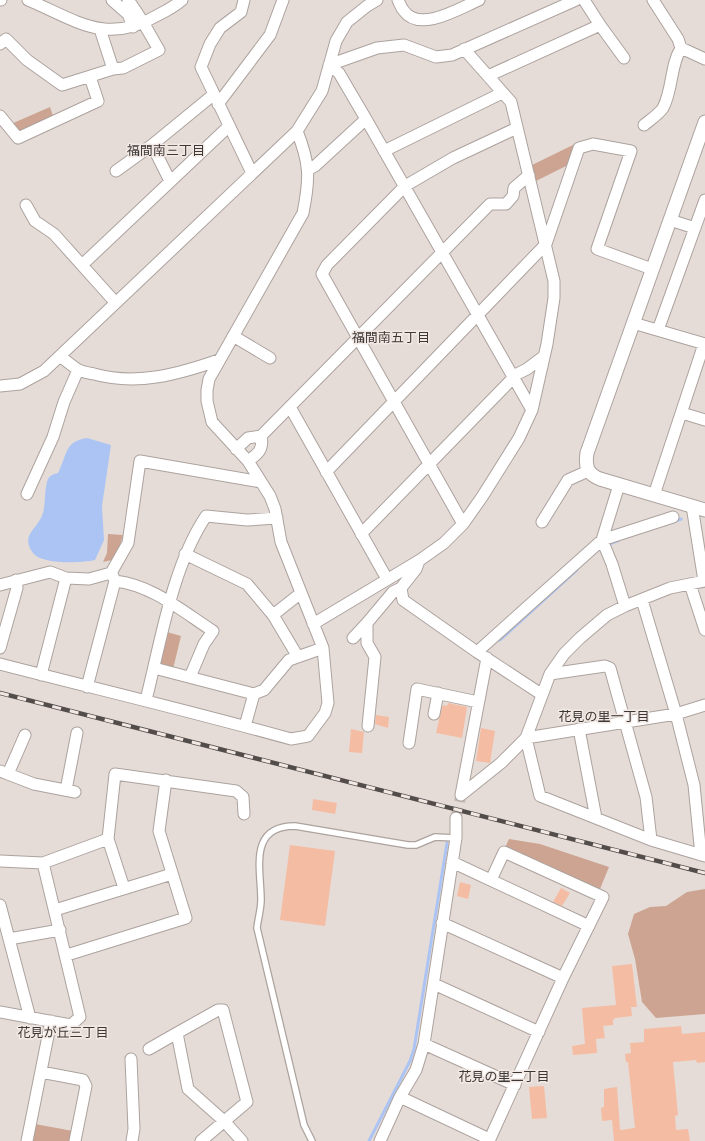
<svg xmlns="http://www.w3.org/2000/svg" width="705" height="1141" viewBox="0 0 705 1141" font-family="Barlow,'Noto Sans JP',sans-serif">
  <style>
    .green { fill: #cda492 }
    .water { fill: #abc4f4 }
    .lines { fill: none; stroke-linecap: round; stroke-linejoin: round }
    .stream { stroke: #abc4f4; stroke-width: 3 }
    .building { fill: #f4bca3 }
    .minor-tunnel { stroke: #c4bbb7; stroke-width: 11; stroke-dasharray: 11 5.5; stroke-linecap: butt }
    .service-casing { stroke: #aca29e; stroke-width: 8 }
    .minor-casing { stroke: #aca29e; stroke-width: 13 }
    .tertiary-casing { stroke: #aca29e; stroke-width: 15 }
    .service { stroke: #fff; stroke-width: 5.5 }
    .minor { stroke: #fff; stroke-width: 11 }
    .tertiary { stroke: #fff; stroke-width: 13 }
    .rail-casing { stroke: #524d4b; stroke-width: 4.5 }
    .rail { stroke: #f3e9e4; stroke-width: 3; stroke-dasharray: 9; stroke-linecap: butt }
    .labels { text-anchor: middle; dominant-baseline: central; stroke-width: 3; stroke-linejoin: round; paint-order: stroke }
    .neighbourhood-label { font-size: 13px; fill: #3d3937; stroke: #f3e9e4 }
  </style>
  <rect width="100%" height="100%" fill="#e6dcd7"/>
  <path class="green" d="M 50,107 L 53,116 L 22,131 L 18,132 L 11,124 Z
    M 575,144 L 568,165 L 536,181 L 532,165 Z
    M 108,534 L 123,535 L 120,545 L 112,560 L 103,562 L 107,553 Z
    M 167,632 L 181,636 L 173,669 L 162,667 L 160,661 Z
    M 509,839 L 540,844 L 609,867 L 600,889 L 505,848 Z
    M 705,889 L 705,1014 L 656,1018 L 642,1002 L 635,959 L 628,934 L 634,914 L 650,907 L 666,906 L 687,892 Z
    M 35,1124 L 73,1131 L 71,1141 L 32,1141 Z"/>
  <path class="water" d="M 87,438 L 111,445 L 102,506 L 104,540 L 95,560 C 82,563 42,565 33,553 C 29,548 27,542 29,536 C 32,529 40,523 43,513 C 46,502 44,489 48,479 C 50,475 54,474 58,473 C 67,456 64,441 87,438 Z"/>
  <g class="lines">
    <path class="stream" d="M 673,522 L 681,519
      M 607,545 L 619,540
      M 500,640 L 577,570
      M 369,1141 L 410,1061 L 414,1049 L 447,843"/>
  </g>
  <path class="building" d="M 448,703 L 467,707 L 462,738 L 436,733 L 442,707 L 444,705 L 447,706 Z
    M 376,715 L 389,717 L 388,728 L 375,724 Z
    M 481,728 L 495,731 L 490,763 L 476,761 Z
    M 351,729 L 364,732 L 362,753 L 349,752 Z
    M 313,799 L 337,803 L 335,814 L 312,810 Z
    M 290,845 L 335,851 L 325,926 L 280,920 Z
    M 460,882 L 471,885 L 468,899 L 457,896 Z
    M 561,888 L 570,893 L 562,906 L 553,902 Z
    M 632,964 L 637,1007 L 631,1007 L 632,1016 L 615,1018 L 613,1020 L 613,1025 L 603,1026 L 605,1038 L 596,1039 L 597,1053 L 573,1055 L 572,1046 L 585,1044 L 582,1008 L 616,1005 L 612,966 Z
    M 681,1026 L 682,1034 L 705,1032 L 705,1062 L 697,1063 L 696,1060 L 673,1062 L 678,1115 L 675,1116 L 676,1130 L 688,1129 L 690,1141 L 614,1141 L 612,1120 L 602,1121 L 601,1108 L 604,1107 L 604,1089 L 617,1087 L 620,1130 L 635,1128 L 628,1062 L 626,1062 L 625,1054 L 631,1053 L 630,1043 L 644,1042 L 644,1029 Z
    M 544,1086 L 547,1118 L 532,1119 L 529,1087 Z"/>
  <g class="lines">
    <path class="minor-tunnel" d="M 456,818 L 461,795"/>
    <g class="service-casing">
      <path id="service" d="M 312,1141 L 304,1125 L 257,928 C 258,919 261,909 261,900 C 261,869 248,826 295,826 L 408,845 L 416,845 L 435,837 L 456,838"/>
    </g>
    <g class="minor-casing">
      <path id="minor" d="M 0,0 L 1,0
        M 28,0 C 76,20 106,46 158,15 C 166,11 175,6 182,0
        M 112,0 L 128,14 L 133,27
        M 244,0 L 241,12 L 220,28 L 210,44 L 201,67 L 252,173
        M 398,0 C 400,4 401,8 404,11 C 420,33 460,8 479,0
        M 653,0 L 678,39 L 681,48 L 705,59
        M 600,25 L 624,58
        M 0,44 L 6,39 L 27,60 L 62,85 L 113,69 L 100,29
        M 329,65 L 339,73 L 366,119 L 532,410
        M 329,65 L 377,48 L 404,45 L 436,57 L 452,55 L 576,0
        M 113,69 L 123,68 L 159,50 C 149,33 140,15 128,0
        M 488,76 L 600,25 L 584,0
        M 218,104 L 270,35 L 283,0
        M 0,116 L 18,138 L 98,101 L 90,77
        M 644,125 C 650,120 659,114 663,108 C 673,89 670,66 681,48
        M 384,151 L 502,93
        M 309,169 L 315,166 L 366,119
        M 116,171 L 152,145
        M 170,181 L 152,145 L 213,95
        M 26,205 L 35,221 L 54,234 L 115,302
        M 670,220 L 695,228
        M 82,265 L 228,127
        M 633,323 L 705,344
        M 658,330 L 705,200
        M 233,336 L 270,358
        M 60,356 C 65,360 71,365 77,369 C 81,372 89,373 94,374 C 137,386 179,374 219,360
        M 0,386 L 20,384 L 44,371 L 297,131 L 322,91 L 336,41 L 347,22 L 367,6 L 377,0
        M 290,407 L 387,579
        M 682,413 L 705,420
        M 236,449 L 248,438 L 261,436 L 490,204 L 506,204 L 513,196 L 514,188 L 529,175
        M 248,461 C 258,454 264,449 261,436
        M 326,472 L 546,244 L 579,148 L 593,144 L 631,151 L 597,249 L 652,269
        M 619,485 L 602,540 L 612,564 L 625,606
        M 27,494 L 53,437 L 64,402 L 78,370
        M 654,495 L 704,344
        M 692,506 L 704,581
        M 542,522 L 568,480 L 588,471
        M 463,524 L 322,274 L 327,265 L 405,186 L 453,158 L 517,128
        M 361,534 L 517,374 L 527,369 L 543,357
        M 185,554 L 247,584 L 273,615
        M 419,561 L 416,569 L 401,588 L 403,600 L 477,652 L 541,694
        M 115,581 C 152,585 182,611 213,631 L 204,644 L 190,677
        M 690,584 L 705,630
        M 0,585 L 50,572 L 66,578 L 89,579 L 111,573 L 128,543 L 140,461 L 261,482
        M 642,600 L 676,714 L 694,785 L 701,855
        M 313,624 L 420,560 L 444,543 L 463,524 L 482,497 L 519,438 L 532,410 L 547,344 L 554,298 L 554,281 L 511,102 L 464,49
        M 353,638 L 367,623
        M 0,648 L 17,588 L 16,580
        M 477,652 L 602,540 L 673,517
        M 298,657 L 273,615 L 301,593
        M 0,664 C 97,689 194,712 291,739 L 308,736 L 325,713 L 328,703 L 323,648 L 281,542 L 275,509 L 270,496 L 248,461 L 212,422 L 207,401 L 207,390 L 209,379 L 303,213 C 310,178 310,164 297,131
        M 154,668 L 254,694 L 245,726
        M 550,674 L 605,666 L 610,668 L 646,797 L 651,840
        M 41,675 L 66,578
        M 87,687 L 115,581 L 112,574
        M 254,694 L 264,690 L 289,660 L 323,648
        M 146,700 C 161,641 172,567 206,516 L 247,520 L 277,518
        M 434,714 L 438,693
        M 368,726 L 375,657 L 367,643 L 367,623 L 393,592 L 401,588
        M 579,729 L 596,818
        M 526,738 L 540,796 L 651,840 L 705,856
        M 526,738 L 676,714 L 705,705
        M 409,743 L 417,689 L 478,702
        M 0,771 L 8,774 L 25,735
        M 8,774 L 34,784 L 75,792
        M 66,790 L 77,733
        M 461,795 L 501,763 L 526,738 L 550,674 L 564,654 L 580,638 L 607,615 L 625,606 L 670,588 L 705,581
        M 461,795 L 487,658
        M 0,861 L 43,863 L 80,1017 L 71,1025 L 0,1012
        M 452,862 L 589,926
        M 43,863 L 108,839
        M 124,888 L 108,839 L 115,774 L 236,791 L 243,797 L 244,814
        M 0,905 L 30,1018
        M 55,910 L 172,874
        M 442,923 L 563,978
        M 9,939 L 60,930
        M 67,955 L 186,918 L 159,831 L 166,780
        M 434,984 L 539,1032
        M 424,1044 L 515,1085
        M 149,1049 L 177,1033
        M 131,1059 L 134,1129 L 132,1141
        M 41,1072 L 83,1080 L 86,1086 L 75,1141
        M 400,1097 L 489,1139
        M 27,1141 L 51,1021
        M 201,1141 L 247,1102 L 223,1010 L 218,1010 L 177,1033 L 188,1089 L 224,1121 L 242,1141
        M 380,1141 L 400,1097 L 416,1070 L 424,1044 L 456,838 L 456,818
        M 489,1141 L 563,978 L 603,897 L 504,852 L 491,880"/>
    </g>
    <g class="tertiary-casing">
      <path id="tertiary" d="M 705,122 L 587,453 C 585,466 587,474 600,479 L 705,510"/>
    </g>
    <use href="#service" class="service"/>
    <use href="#minor" class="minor"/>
    <use href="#tertiary" class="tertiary"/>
    <g class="rail-casing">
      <path id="rail" d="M 0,693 L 705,873"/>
    </g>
    <use href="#rail" class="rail"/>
  </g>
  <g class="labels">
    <g class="neighbourhood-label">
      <text x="166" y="150">福間南三丁目</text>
      <text x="391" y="337">福間南五丁目</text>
      <text x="604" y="716">花見の里一丁目</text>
      <text x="63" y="1032">花見が丘三丁目</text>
      <text x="504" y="1076">花見の里二丁目</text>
    </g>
  </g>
</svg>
